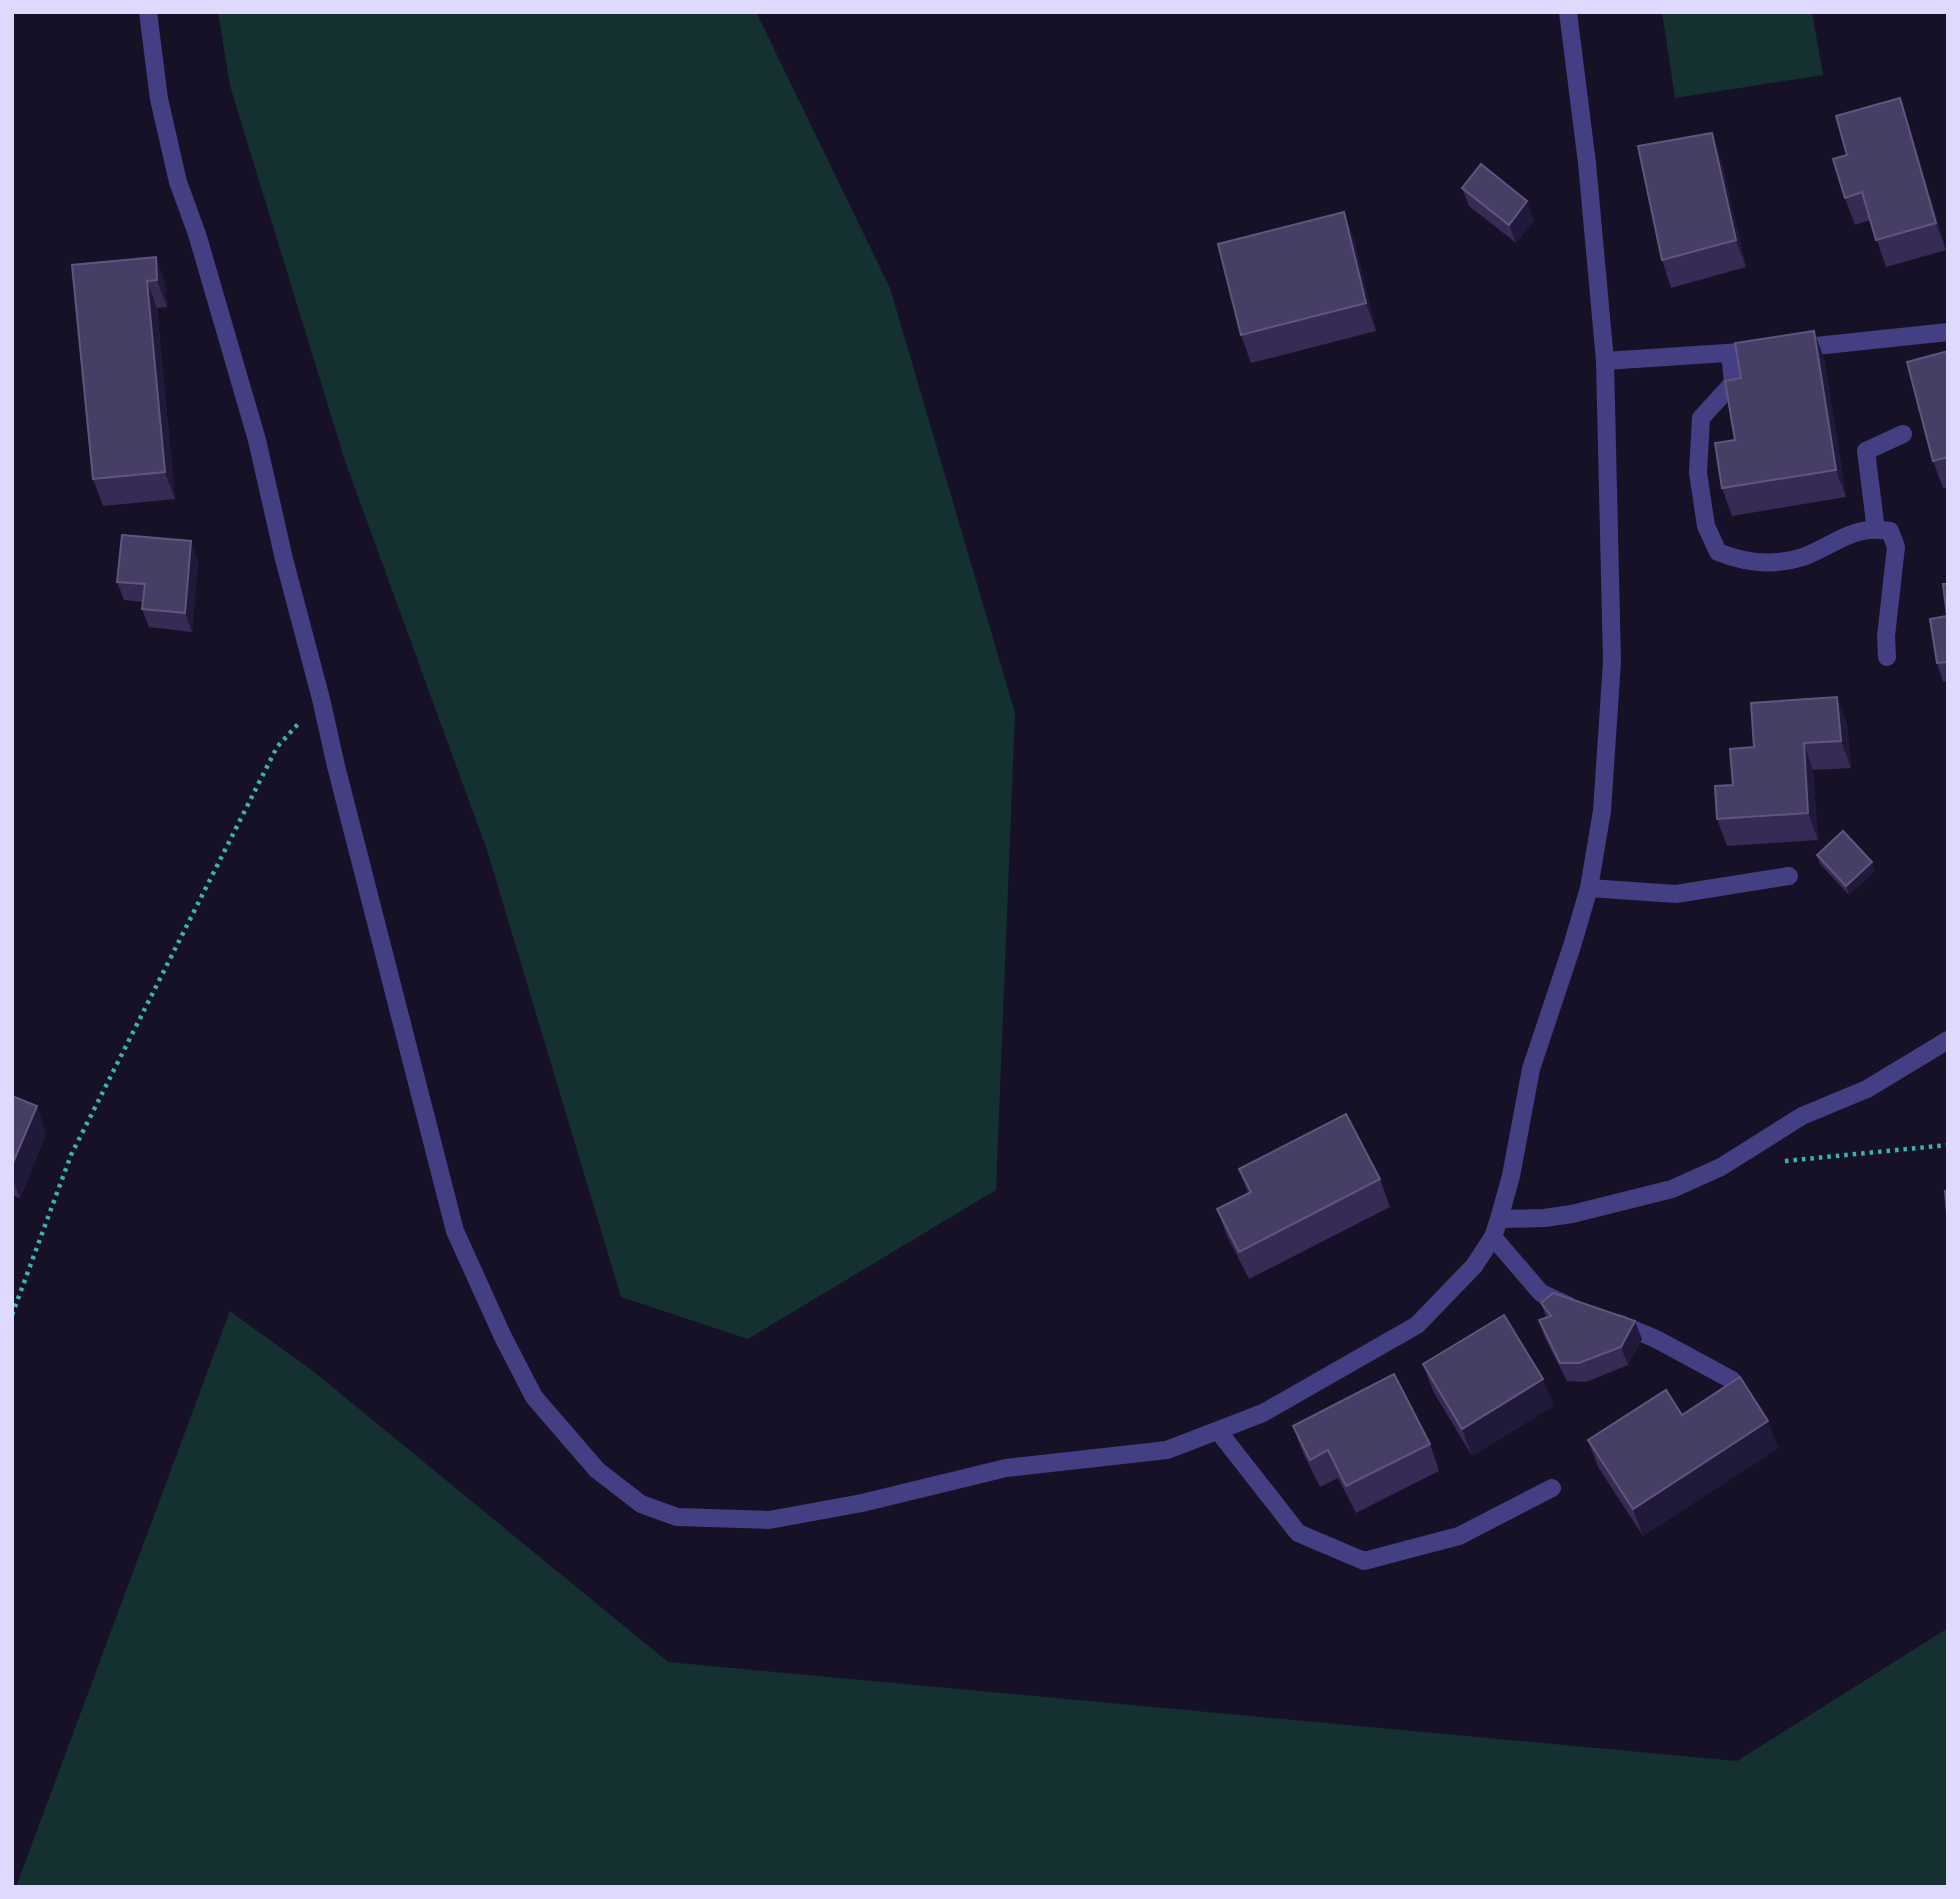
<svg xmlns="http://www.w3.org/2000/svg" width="1960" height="1899" viewBox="0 0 1960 1899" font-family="Overpass,sans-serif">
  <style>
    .green { fill: #143030 }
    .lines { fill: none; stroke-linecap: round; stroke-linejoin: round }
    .path { stroke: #37b3b1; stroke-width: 4.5; stroke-dasharray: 3.5 5; stroke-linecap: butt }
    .minor { stroke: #443f83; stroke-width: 18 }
    .wall { fill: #352b54 }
    .shaded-wall { fill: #21193a }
    .building { fill: #473e66; stroke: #5f567e; stroke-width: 2 }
  </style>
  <rect width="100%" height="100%" fill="#161127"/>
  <path class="green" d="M 218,12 L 756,12 L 890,288 L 1015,713 L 996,1190 L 748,1339 L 621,1297 L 488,853 L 345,461 L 230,86 Z
    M 1662,12 L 1812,12 L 1823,75 L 1675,98 Z
    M 230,1311 L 314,1372 L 668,1662 L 1737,1761 L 1948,1628 L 1948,1887 L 16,1887 Z"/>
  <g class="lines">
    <path class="path" d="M 1785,1161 L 1948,1145
      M 12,1315 L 71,1155 L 277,747 L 299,723"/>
    <path class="minor" d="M 148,12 L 159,99 L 178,182 L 197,234 L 257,440 L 284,559 L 321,699 L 336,766 L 455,1231 L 503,1337 L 534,1397 L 597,1470 L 641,1504 L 677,1517 L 769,1520 L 862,1503 L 1006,1468 L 1167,1450 L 1263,1413 L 1417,1325 L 1474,1266 L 1493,1237 L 1499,1219 L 1511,1176 L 1531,1069 L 1572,946 L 1589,888 L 1602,811 L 1612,662 L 1605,361 L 1587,163 L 1568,12
      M 1797,348 L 1948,332
      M 1730,353 L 1733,383 L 1701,418 L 1698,473 L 1706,526 L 1718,552 C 1745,563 1775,566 1803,557 C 1825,549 1845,533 1868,530 C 1875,529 1883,530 1890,531 L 1896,547 L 1886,636 L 1887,657
      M 1605,361 L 1741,352
      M 1876,530 L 1866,451 L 1903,434
      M 1589,888 L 1676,894 L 1789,876
      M 1499,1219 L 1544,1218 L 1572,1214 L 1672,1189 L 1721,1167 L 1802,1116 L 1867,1089 L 1948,1040
      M 1493,1237 L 1541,1293 L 1569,1306
      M 1618,1323 L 1656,1339 L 1732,1380
      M 1219,1432 L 1298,1533 L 1364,1561 L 1459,1536 L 1552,1488"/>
  </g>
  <path class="wall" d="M 1909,125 L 1946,250 L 1886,267 L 1870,220 L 1855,225 L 1845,198 L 1847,155 Z
    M 1721,160 L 1746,267 L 1671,288 L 1662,260 Z
    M 1462,188 L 1534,220 L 1516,243 L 1469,206 Z
    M 1354,239 L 1376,331 L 1251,363 L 1241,335 Z
    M 156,257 L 165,284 L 167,307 L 157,308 L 175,499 L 103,506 L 93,479 L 72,265 Z
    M 1948,351 L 1948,487 L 1943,488 L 1933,461 Z
    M 1824,358 L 1846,497 L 1732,516 L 1722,488 L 1735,440 L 1741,378 Z
    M 198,560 L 192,632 L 149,627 L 142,609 L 143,602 L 124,600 L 117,582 Z
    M 1948,584 L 1948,681 L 1943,682 L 1937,663 L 1947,616 Z
    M 1837,697 L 1847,724 L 1851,768 L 1813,770 L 1818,840 L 1727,846 L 1717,819 L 1733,785 Z
    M 1817,855 L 1872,862 L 1875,871 L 1849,895 L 1820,864 Z
    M 12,1096 L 46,1133 L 20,1198 L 12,1195 Z
    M 1239,1169 L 1380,1179 L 1390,1207 L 1249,1279 L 1227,1236 L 1217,1209 L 1248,1193 Z
    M 1541,1303 L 1642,1339 L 1628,1365 L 1586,1382 L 1567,1381 L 1545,1338 L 1539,1320 L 1546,1317 Z
    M 1423,1364 L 1543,1379 L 1553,1406 L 1472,1456 L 1433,1391 Z
    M 1682,1415 L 1778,1448 L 1643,1536 L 1598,1467 L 1588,1440 Z
    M 1293,1426 L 1430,1444 L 1439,1471 L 1356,1513 L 1338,1478 L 1320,1487 L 1303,1453 Z"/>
  <path class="shaded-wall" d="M 1900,98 L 1909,125 L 1946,250 L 1936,223 Z
    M 1712,133 L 1721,160 L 1746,267 L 1736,240 Z
    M 1527,201 L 1534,220 L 1516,243 L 1509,225 Z
    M 1344,212 L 1354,239 L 1376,331 L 1366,303 Z
    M 156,257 L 165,284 L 167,307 L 157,280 Z
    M 147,281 L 157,308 L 175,499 L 165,472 Z
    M 1814,331 L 1824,358 L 1846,497 L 1836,470 Z
    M 191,541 L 198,560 L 192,632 L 185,613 Z
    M 1837,697 L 1847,724 L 1851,768 L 1841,741 Z
    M 1804,743 L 1813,770 L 1818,840 L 1808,813 Z
    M 1872,862 L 1875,871 L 1849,895 L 1846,886 Z
    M 37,1106 L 46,1133 L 20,1198 L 12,1177 L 12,1165 Z
    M 1635,1321 L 1642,1339 L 1628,1365 L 1621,1347 Z
    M 1543,1379 L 1553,1406 L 1472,1456 L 1462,1429 Z
    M 1768,1421 L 1778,1448 L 1643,1536 L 1633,1509 Z"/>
  <path class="building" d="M 1900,98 L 1936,223 L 1876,240 L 1862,192 L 1845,198 L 1833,159 L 1847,155 L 1836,116 Z
    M 1712,133 L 1736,240 L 1662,260 L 1638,146 Z
    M 1481,164 L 1527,201 L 1509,225 L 1462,188 Z
    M 1344,212 L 1366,303 L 1241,335 L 1218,244 Z
    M 156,257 L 157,280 L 147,281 L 165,472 L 93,479 L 72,265 Z
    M 1814,331 L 1836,470 L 1722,488 L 1715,443 L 1735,440 L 1725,381 L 1741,378 L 1735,343 Z
    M 1948,351 L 1948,457 L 1933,461 L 1907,362 Z
    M 122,535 L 191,541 L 185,613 L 142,609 L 145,584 L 117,582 Z
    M 1943,584 L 1948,584 L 1948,662 L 1937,663 L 1930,619 L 1947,616 Z
    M 1837,697 L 1841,741 L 1804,743 L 1808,813 L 1717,819 L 1715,786 L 1733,785 L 1730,749 L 1754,747 L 1751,703 Z
    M 1843,831 L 1872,862 L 1846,886 L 1817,855 Z
    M 12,1096 L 37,1106 L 12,1165 Z
    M 1346,1114 L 1380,1179 L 1239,1252 L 1217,1209 L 1251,1192 L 1239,1169 Z
    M 1945,1191 L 1948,1191 L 1948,1225 Z
    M 1553,1293 L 1635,1321 L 1621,1347 L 1579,1363 L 1560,1363 L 1539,1320 L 1551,1316 L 1541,1303 Z
    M 1504,1315 L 1543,1379 L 1462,1429 L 1423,1364 Z
    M 1394,1374 L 1430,1444 L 1346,1486 L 1328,1450 L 1310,1460 L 1293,1426 Z
    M 1740,1377 L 1768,1421 L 1633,1509 L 1588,1440 L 1666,1390 L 1682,1415 Z"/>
  <rect width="1960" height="1899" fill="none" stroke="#dfd9fd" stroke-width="28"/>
</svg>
